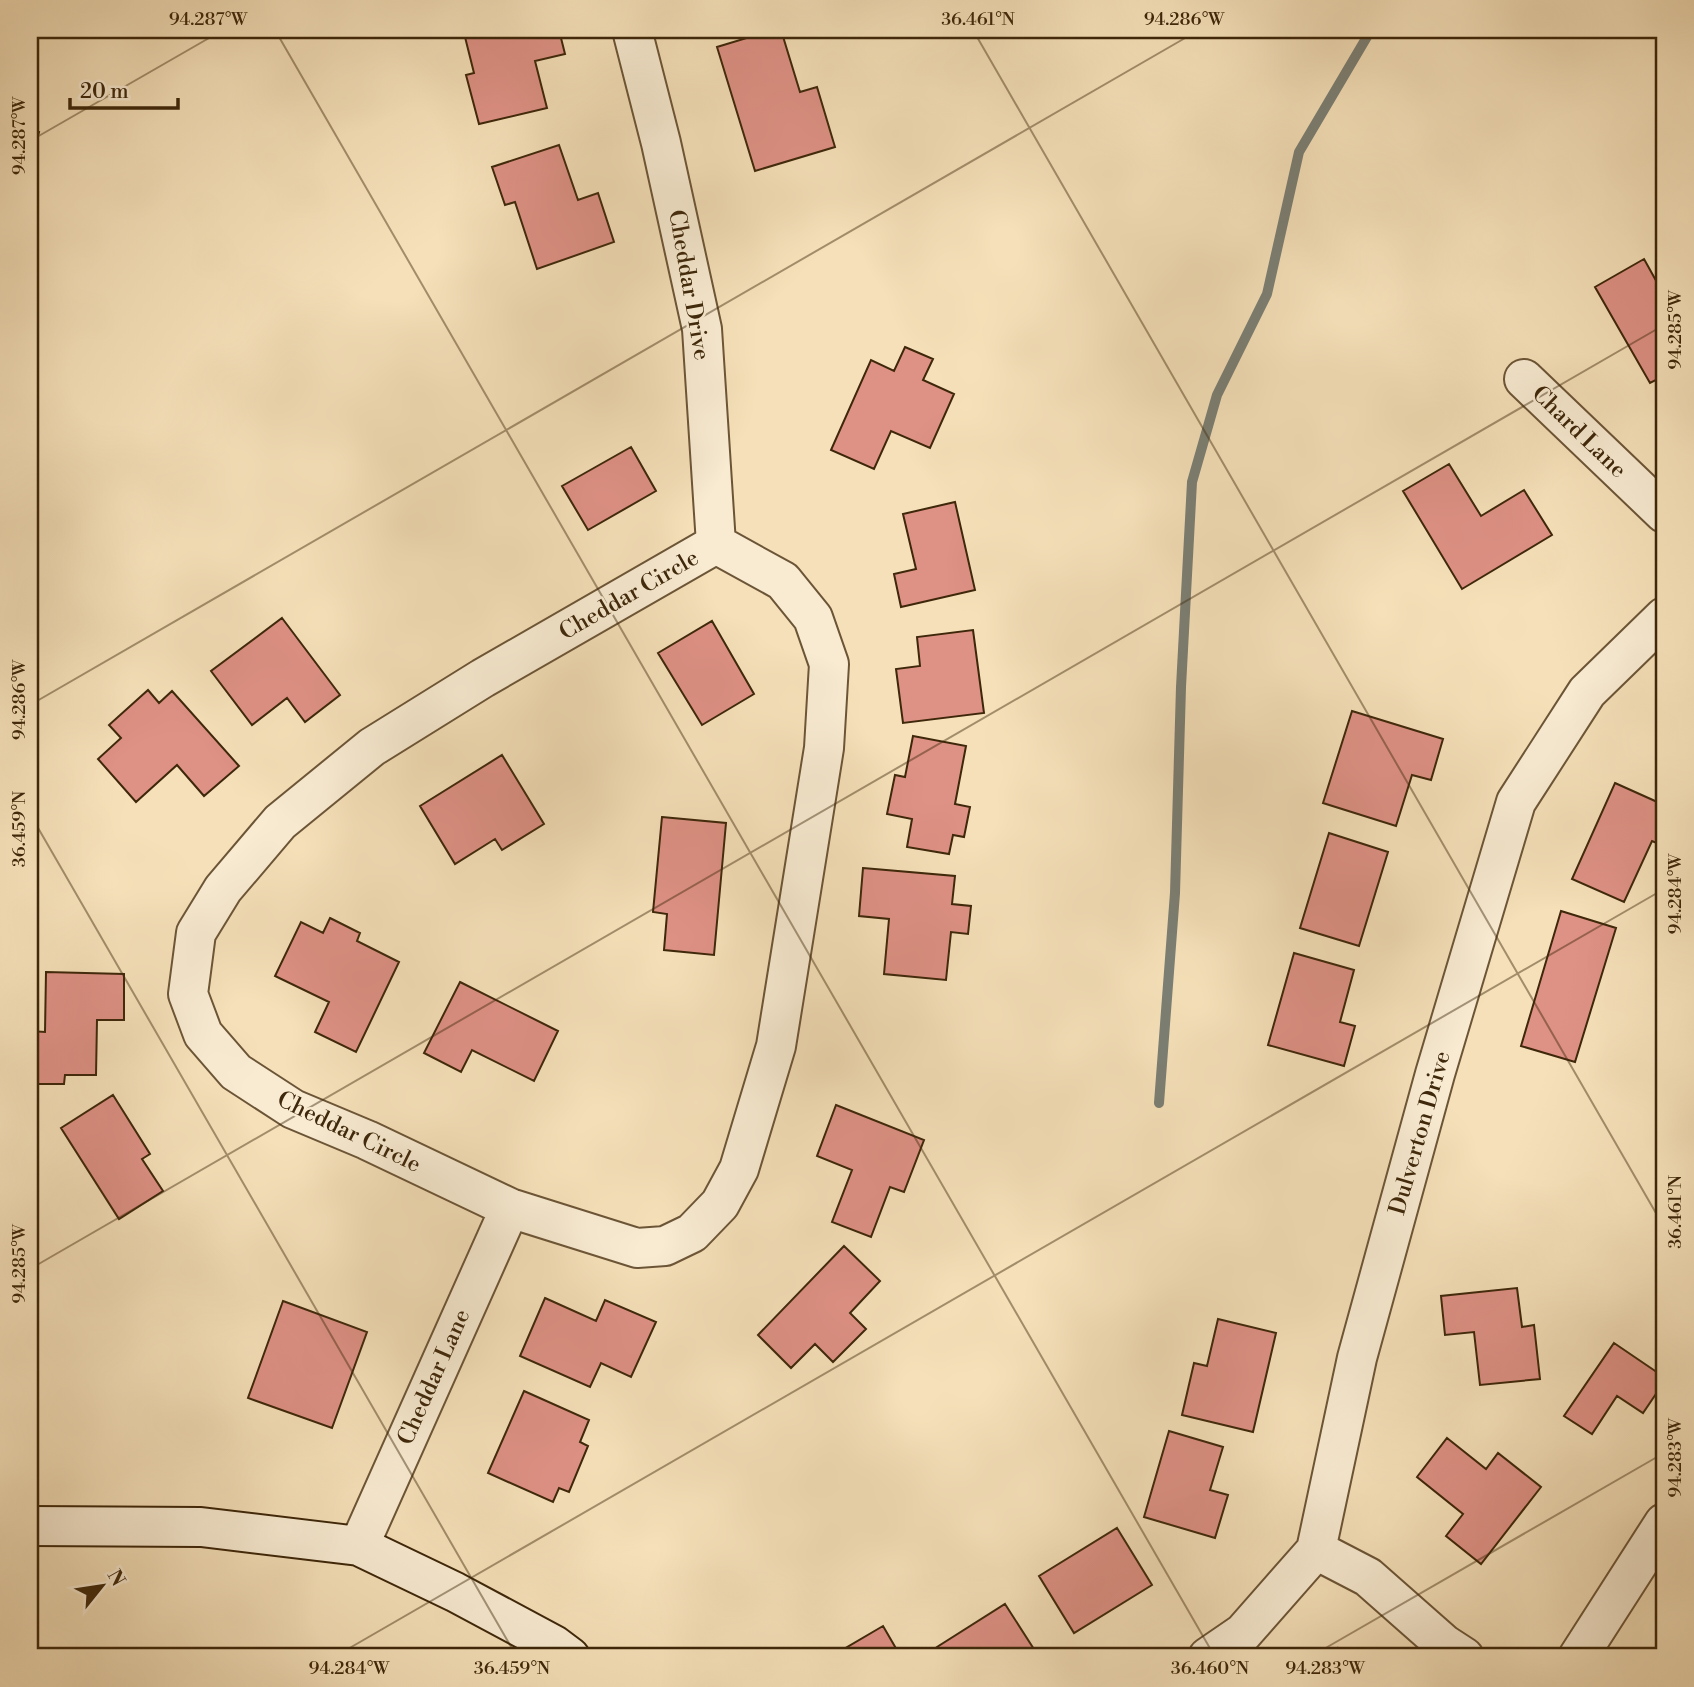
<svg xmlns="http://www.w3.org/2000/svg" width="1694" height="1687" viewBox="0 0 1694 1687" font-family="'Libre Bodoni',serif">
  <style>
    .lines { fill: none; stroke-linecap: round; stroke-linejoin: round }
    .stream { stroke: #7b7f74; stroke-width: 10 }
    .building { fill: #de9185; stroke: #3e270a; stroke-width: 2 }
    .street-casing { stroke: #6c5536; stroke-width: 42 }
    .secondary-casing { stroke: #3e270a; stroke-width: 42 }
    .street { stroke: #f8ebd2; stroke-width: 38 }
    .secondary { stroke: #f8ebd2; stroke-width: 38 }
    .ticks { fill: none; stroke: #3e270a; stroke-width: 2; stroke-opacity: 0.45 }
    .labels { text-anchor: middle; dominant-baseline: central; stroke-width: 5; stroke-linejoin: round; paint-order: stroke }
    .street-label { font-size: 23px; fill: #3e270a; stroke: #f8ebd2 }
    .neatline { fill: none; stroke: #3e270a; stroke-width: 2.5 }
    .ticks-label { font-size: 18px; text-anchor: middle; fill: #3e270a }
  </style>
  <rect width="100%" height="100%" fill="#f5e0b9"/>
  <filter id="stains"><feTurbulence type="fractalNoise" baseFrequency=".00286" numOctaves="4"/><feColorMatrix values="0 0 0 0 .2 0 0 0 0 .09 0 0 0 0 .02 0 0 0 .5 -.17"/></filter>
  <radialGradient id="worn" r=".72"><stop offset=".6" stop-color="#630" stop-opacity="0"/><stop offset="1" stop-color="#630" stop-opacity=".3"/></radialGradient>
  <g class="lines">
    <path class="stream" d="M 1159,1103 L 1175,893 L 1181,687 L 1192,482 L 1217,395 L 1267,294 L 1299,152 L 1371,30"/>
  </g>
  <path class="building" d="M 476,30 L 559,30 L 565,54 L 535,61 L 547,108 L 479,124 L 466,75 L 474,73 L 464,33 Z
    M 773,30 L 781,30 L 800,92 L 817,87 L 835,147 L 755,171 L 717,47 Z
    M 30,130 L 39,132 L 30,163 Z
    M 559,145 L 578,200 L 598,193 L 614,242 L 537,269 L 515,202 L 505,205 L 492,167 Z
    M 1644,259 L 1664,295 L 1664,376 L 1650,383 L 1595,287 Z
    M 905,347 L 933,359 L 923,380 L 954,394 L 930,448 L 891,431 L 874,469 L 831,450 L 871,360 L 894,371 Z
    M 631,447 L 656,491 L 588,530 L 562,486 Z
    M 1449,464 L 1481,516 L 1524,490 L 1552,535 L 1462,589 L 1403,491 Z
    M 955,502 L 975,590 L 901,607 L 894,574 L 916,569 L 903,514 Z
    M 282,618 L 340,695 L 305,722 L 287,698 L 252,725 L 211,671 Z
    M 712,621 L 754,694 L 702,725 L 658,653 Z
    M 973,630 L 984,713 L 903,723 L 896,669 L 920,666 L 917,637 Z
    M 148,690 L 159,703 L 172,691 L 239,766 L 204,796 L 177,765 L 136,802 L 98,759 L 121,738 L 109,725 Z
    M 1352,711 L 1443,739 L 1431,780 L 1412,775 L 1396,826 L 1323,803 Z
    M 913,736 L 966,746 L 955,804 L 970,807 L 964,837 L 953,835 L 949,854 L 907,847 L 912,819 L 887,814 L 895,775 L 905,777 Z
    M 502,755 L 544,824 L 502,850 L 495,839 L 455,864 L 420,806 Z
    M 1615,783 L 1664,805 L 1664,846 L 1652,841 L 1624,902 L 1572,879 Z
    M 662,817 L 726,823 L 714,955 L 664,950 L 667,914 L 653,912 Z
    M 1329,833 L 1388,852 L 1359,946 L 1300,928 Z
    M 863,868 L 955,876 L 952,904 L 971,906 L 968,934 L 951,932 L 946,980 L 884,974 L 889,919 L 859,916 Z
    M 1561,911 L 1616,928 L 1575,1062 L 1521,1046 Z
    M 330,918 L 360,933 L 357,941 L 399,962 L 356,1052 L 315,1032 L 329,1002 L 275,976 L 301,922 L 323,933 Z
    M 1294,953 L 1354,970 L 1340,1022 L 1355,1026 L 1344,1066 L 1268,1045 Z
    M 46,972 L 124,974 L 124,1020 L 97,1020 L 96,1075 L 65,1075 L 64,1084 L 30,1084 L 30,1031 L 45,1032 Z
    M 460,982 L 558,1031 L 534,1081 L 472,1050 L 461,1072 L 424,1053 Z
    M 113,1095 L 150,1154 L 142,1159 L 163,1191 L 119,1219 L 61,1128 Z
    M 836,1105 L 924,1140 L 904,1192 L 890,1187 L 871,1237 L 832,1222 L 852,1170 L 817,1156 Z
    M 844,1246 L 880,1281 L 850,1313 L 866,1329 L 833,1362 L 815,1344 L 791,1368 L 758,1335 Z
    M 1517,1288 L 1522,1327 L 1534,1325 L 1540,1379 L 1480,1385 L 1474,1332 L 1445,1335 L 1441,1296 Z
    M 545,1298 L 596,1321 L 605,1300 L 656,1322 L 631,1377 L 601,1363 L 590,1387 L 520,1356 Z
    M 283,1301 L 367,1332 L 332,1428 L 248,1398 Z
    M 1218,1319 L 1276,1333 L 1253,1432 L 1182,1415 L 1194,1363 L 1207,1366 Z
    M 1614,1343 L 1664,1377 L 1664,1382 L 1643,1413 L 1617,1396 L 1592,1434 L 1564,1416 Z
    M 524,1391 L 589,1420 L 580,1442 L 588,1446 L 569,1492 L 559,1488 L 553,1502 L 488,1473 Z
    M 1169,1431 L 1223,1447 L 1210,1490 L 1228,1495 L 1215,1538 L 1144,1517 Z
    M 1447,1438 L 1486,1469 L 1498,1453 L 1541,1487 L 1481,1564 L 1446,1536 L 1463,1514 L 1417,1477 Z
    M 1117,1528 L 1152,1585 L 1074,1633 L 1039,1576 Z
    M 1005,1604 L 1039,1657 L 944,1657 L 937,1647 Z
    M 883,1626 L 901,1657 L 848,1657 L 844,1649 Z
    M 1338,1648 L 1349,1657 L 1331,1657 Z"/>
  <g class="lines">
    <g class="street-casing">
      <path id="street" d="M 632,30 L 661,143 L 702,329 L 716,544
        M 1524,379 L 1664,513
        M 716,544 L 783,581 L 813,618 L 829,664 L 824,748 L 776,1046 L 739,1169 L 720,1204 L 692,1233 L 665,1246 L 637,1248 L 510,1208 L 367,1140 L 293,1109 L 236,1072 L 203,1034 L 188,994 L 196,933 L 223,889 L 280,822 L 372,747 L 483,678 Z
        M 359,1546 L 510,1208
        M 1316,1550 L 1368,1577 L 1444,1644 L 1464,1657
        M 1208,1657 L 1243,1633 L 1316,1550 L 1357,1358 L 1435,1074 L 1516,802 L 1587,692 L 1664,617
        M 1578,1657 L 1664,1523"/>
    </g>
    <g class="secondary-casing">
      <path id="secondary" d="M 30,1526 L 201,1527 L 359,1546 L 455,1592 L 554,1645 L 570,1657"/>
    </g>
    <use href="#street" class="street"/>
    <use href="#secondary" class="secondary"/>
  </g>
  <path class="ticks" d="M 275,30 L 1215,1657M 973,30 L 1664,1227M 30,141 L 223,30M 30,705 L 1199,30M 30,814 L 517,1657M 30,1269 L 1664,325M 334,1657 L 1664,889M 1310,1657 L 1664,1453"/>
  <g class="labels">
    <g class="street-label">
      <text transform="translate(689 285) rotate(80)">Cheddar Drive</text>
      <text transform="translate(1579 432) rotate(44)">Chard Lane</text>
      <text transform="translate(629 595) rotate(-30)">Cheddar Circle</text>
      <text transform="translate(349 1132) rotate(26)">Cheddar Circle</text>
      <text transform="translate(1420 1133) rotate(-74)">Dulverton Drive</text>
      <text transform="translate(434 1377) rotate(-66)">Cheddar Lane</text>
    </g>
  </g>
  <rect width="1694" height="1687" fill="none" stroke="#f5e0b9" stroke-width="77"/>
  <g transform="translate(102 1586) rotate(60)" stroke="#f8ebd2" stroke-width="5" paint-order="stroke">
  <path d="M0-5L12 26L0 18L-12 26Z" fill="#3e270a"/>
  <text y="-10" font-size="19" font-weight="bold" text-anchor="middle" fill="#3e270a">N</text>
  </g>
  <path d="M70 98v10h108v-10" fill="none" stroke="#3e270a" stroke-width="3.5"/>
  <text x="80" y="98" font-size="21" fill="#3e270a" stroke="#f8ebd2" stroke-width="5" paint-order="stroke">20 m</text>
  <rect x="38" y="38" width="1618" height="1610" class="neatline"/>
  <g class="ticks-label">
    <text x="208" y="25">94.287°W</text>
    <text x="978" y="25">36.461°N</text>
    <text x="1184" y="25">94.286°W</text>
    <text transform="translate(19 136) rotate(-90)" y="6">94.287°W</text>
    <text transform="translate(1675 330) rotate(-90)" y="6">94.285°W</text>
    <text transform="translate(19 700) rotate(-90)" y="6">94.286°W</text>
    <text transform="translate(19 829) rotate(-90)" y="6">36.459°N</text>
    <text transform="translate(1675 894) rotate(-90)" y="6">94.284°W</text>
    <text transform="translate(1675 1212) rotate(-90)" y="6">36.461°N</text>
    <text transform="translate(19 1264) rotate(-90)" y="6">94.285°W</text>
    <text transform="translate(1675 1458) rotate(-90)" y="6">94.283°W</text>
    <text x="349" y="1674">94.284°W</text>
    <text x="512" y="1674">36.459°N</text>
    <text x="1210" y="1674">36.460°N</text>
    <text x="1325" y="1674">94.283°W</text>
  </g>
  <rect width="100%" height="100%" filter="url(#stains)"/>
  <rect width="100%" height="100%" fill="url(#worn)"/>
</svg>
